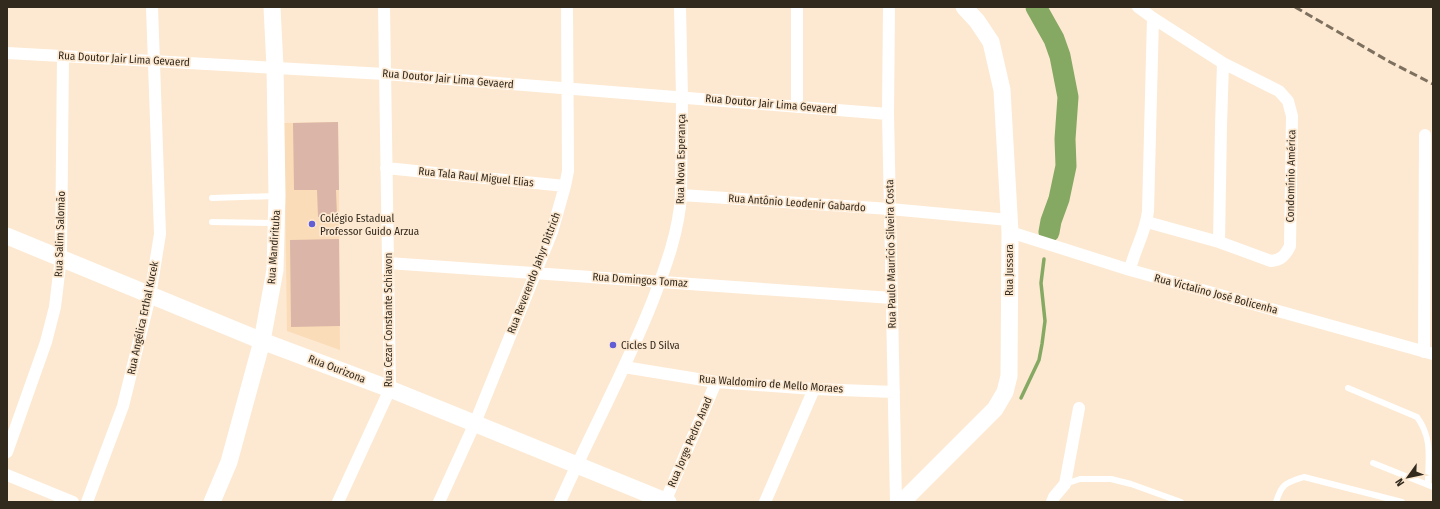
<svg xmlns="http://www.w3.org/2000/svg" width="1440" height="509" viewBox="0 0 1440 509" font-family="'Fira Sans Condensed',sans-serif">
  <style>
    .built { fill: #fbdcb8 }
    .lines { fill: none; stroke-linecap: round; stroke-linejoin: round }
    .stream { stroke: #85a963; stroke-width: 3.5 }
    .river { stroke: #85a963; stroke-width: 21 }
    .building { fill: #dbb5a7 }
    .lane { stroke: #fff; stroke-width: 6 }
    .street { stroke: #fff; stroke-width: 12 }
    .secondary { stroke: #fff; stroke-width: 17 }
    .rail { stroke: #7d705f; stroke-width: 3; stroke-dasharray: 8 4; stroke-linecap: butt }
    .poi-dot { fill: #625ed6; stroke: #fde9d1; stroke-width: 1.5 }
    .labels { text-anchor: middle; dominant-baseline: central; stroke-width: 3.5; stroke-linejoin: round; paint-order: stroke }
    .street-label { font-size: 11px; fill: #332a1e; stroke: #fde9d1 }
    .poi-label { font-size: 11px; fill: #332a1e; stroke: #fde9d1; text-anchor: start }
  </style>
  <rect width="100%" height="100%" fill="#fde9d1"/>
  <path class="built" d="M 338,122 L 339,190 L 340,350 L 287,331 L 284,123 Z"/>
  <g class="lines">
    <path class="stream" d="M 1021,398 L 1039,360 L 1042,344 L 1045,321 L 1041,283 L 1044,259"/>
    <path class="river" d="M 1036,7 L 1054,39 L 1060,56 L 1068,97 L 1065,139 L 1066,166 L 1059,199 L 1051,221 L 1049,232"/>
  </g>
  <path class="building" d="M 338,122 L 339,190 L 336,190 L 337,216 L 318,217 L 317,190 L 294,190 L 293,123 Z
    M 339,239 L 340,326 L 291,327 L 290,240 Z"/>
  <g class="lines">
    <path class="lane" d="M 212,198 L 275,196
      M 212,222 L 275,223
      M 1348,388 L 1417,417 C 1433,439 1428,458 1428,484
      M 1373,463 L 1433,487
      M 1065,484 L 1080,479 L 1111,479 L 1131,484 L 1181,502
      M 1276,502 C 1282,483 1286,483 1304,477 L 1402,502"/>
    <path class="street" d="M 797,7 L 797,107
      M 889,7 L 888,114 L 896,502
      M 1138,7 L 1153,18 L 1223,63 L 1279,91 L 1288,101 L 1292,116 L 1290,246 C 1285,256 1281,260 1271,261 L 1219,242 L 1147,222
      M 7,53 L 385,74 L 888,114
      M 386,168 L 565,186
      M 681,195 L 890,209 L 1009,220
      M 1010,232 L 1130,270 L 1433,354
      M 1219,242 L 1221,126 L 1223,63
      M 388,263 L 892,298
      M 1130,270 C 1134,250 1146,232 1148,211 L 1153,18
      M 1424,352 L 1425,135
      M 624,367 L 716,382 L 814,389 L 894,392
      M 7,452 L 46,342 L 55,307 L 61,257 L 63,56
      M 7,475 L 73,502
      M 87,502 L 123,406 L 150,296 L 160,234 L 152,7
      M 338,502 L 390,389 L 384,7
      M 439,502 L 475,423 L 552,232 L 565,186 L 568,171 L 567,7
      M 560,502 C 590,434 626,369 653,300 C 666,266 679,231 681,195 L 682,97 L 680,7
      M 665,502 L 716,382
      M 765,502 L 814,389
      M 1052,502 L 1054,497 L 1065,484 L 1079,408"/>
    <path class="secondary" d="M 7,236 L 262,341 L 390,389 L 668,502
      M 212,502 L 229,462 L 262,341 L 275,270 L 277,195 L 275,67 L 272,7
      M 902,502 L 995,409 L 1005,392 L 1009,376 L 1010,232 L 1002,90 L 991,42 L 977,21 L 964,7"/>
    <path class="rail" d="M 1295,7 L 1390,62 L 1433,84"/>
  </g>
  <g class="poi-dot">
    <circle cx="312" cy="224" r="4"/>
    <circle cx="613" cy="345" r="4"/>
  </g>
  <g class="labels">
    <g class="street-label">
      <text transform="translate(124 59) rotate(3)">Rua Doutor Jair Lima Gevaerd</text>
      <text transform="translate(448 79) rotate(5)">Rua Doutor Jair Lima Gevaerd</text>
      <text transform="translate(771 104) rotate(5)">Rua Doutor Jair Lima Gevaerd</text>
      <text transform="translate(681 159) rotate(-89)">Rua Nova Esperança</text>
      <text transform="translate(1291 176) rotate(-89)">Condomínio América</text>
      <text transform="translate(476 177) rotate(6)">Rua Tala Raul Miguel Elias</text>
      <text transform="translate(797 203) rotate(4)">Rua Antônio Leodenir Gabardo</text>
      <text transform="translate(60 234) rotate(-88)">Rua Salim Salomão</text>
      <text transform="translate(274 247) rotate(-86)">Rua Mandirituba</text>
      <text transform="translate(891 254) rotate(-91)">Rua Paulo Maurício Silveira Costa</text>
      <text transform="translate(1009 270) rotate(-90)">Rua Jussara</text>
      <text transform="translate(534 273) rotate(-69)">Rua Reverendo Jahyr Dittrich</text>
      <text transform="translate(640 280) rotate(4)">Rua Domingos Tomaz</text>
      <text transform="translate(1216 294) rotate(15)">Rua Victalino José Bolicenha</text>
      <text transform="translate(143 318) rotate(-78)">Rua Angélica Erthal Kucek</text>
      <text transform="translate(388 320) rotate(-90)">Rua Cezar Constante Schiavon</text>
      <text transform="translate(337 369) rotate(21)">Rua Ourizona</text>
      <text transform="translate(771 384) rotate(4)">Rua Waldomiro de Mello Moraes</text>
      <text transform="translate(690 442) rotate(-67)">Rua Jorge Pedro Anad</text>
    </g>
    <g class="poi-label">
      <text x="320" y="218">Colégio Estadual<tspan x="320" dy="13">Professor Guido Arzua</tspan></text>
      <text x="621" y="345">Cicles D Silva</text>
    </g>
  </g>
  <rect width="1440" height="509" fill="none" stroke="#332a1e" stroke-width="16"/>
  <g transform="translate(1408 477) rotate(237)" stroke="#fde9d1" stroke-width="3" paint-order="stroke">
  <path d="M0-3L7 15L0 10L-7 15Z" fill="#332a1e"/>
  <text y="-6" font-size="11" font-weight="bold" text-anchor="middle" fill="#332a1e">N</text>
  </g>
</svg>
